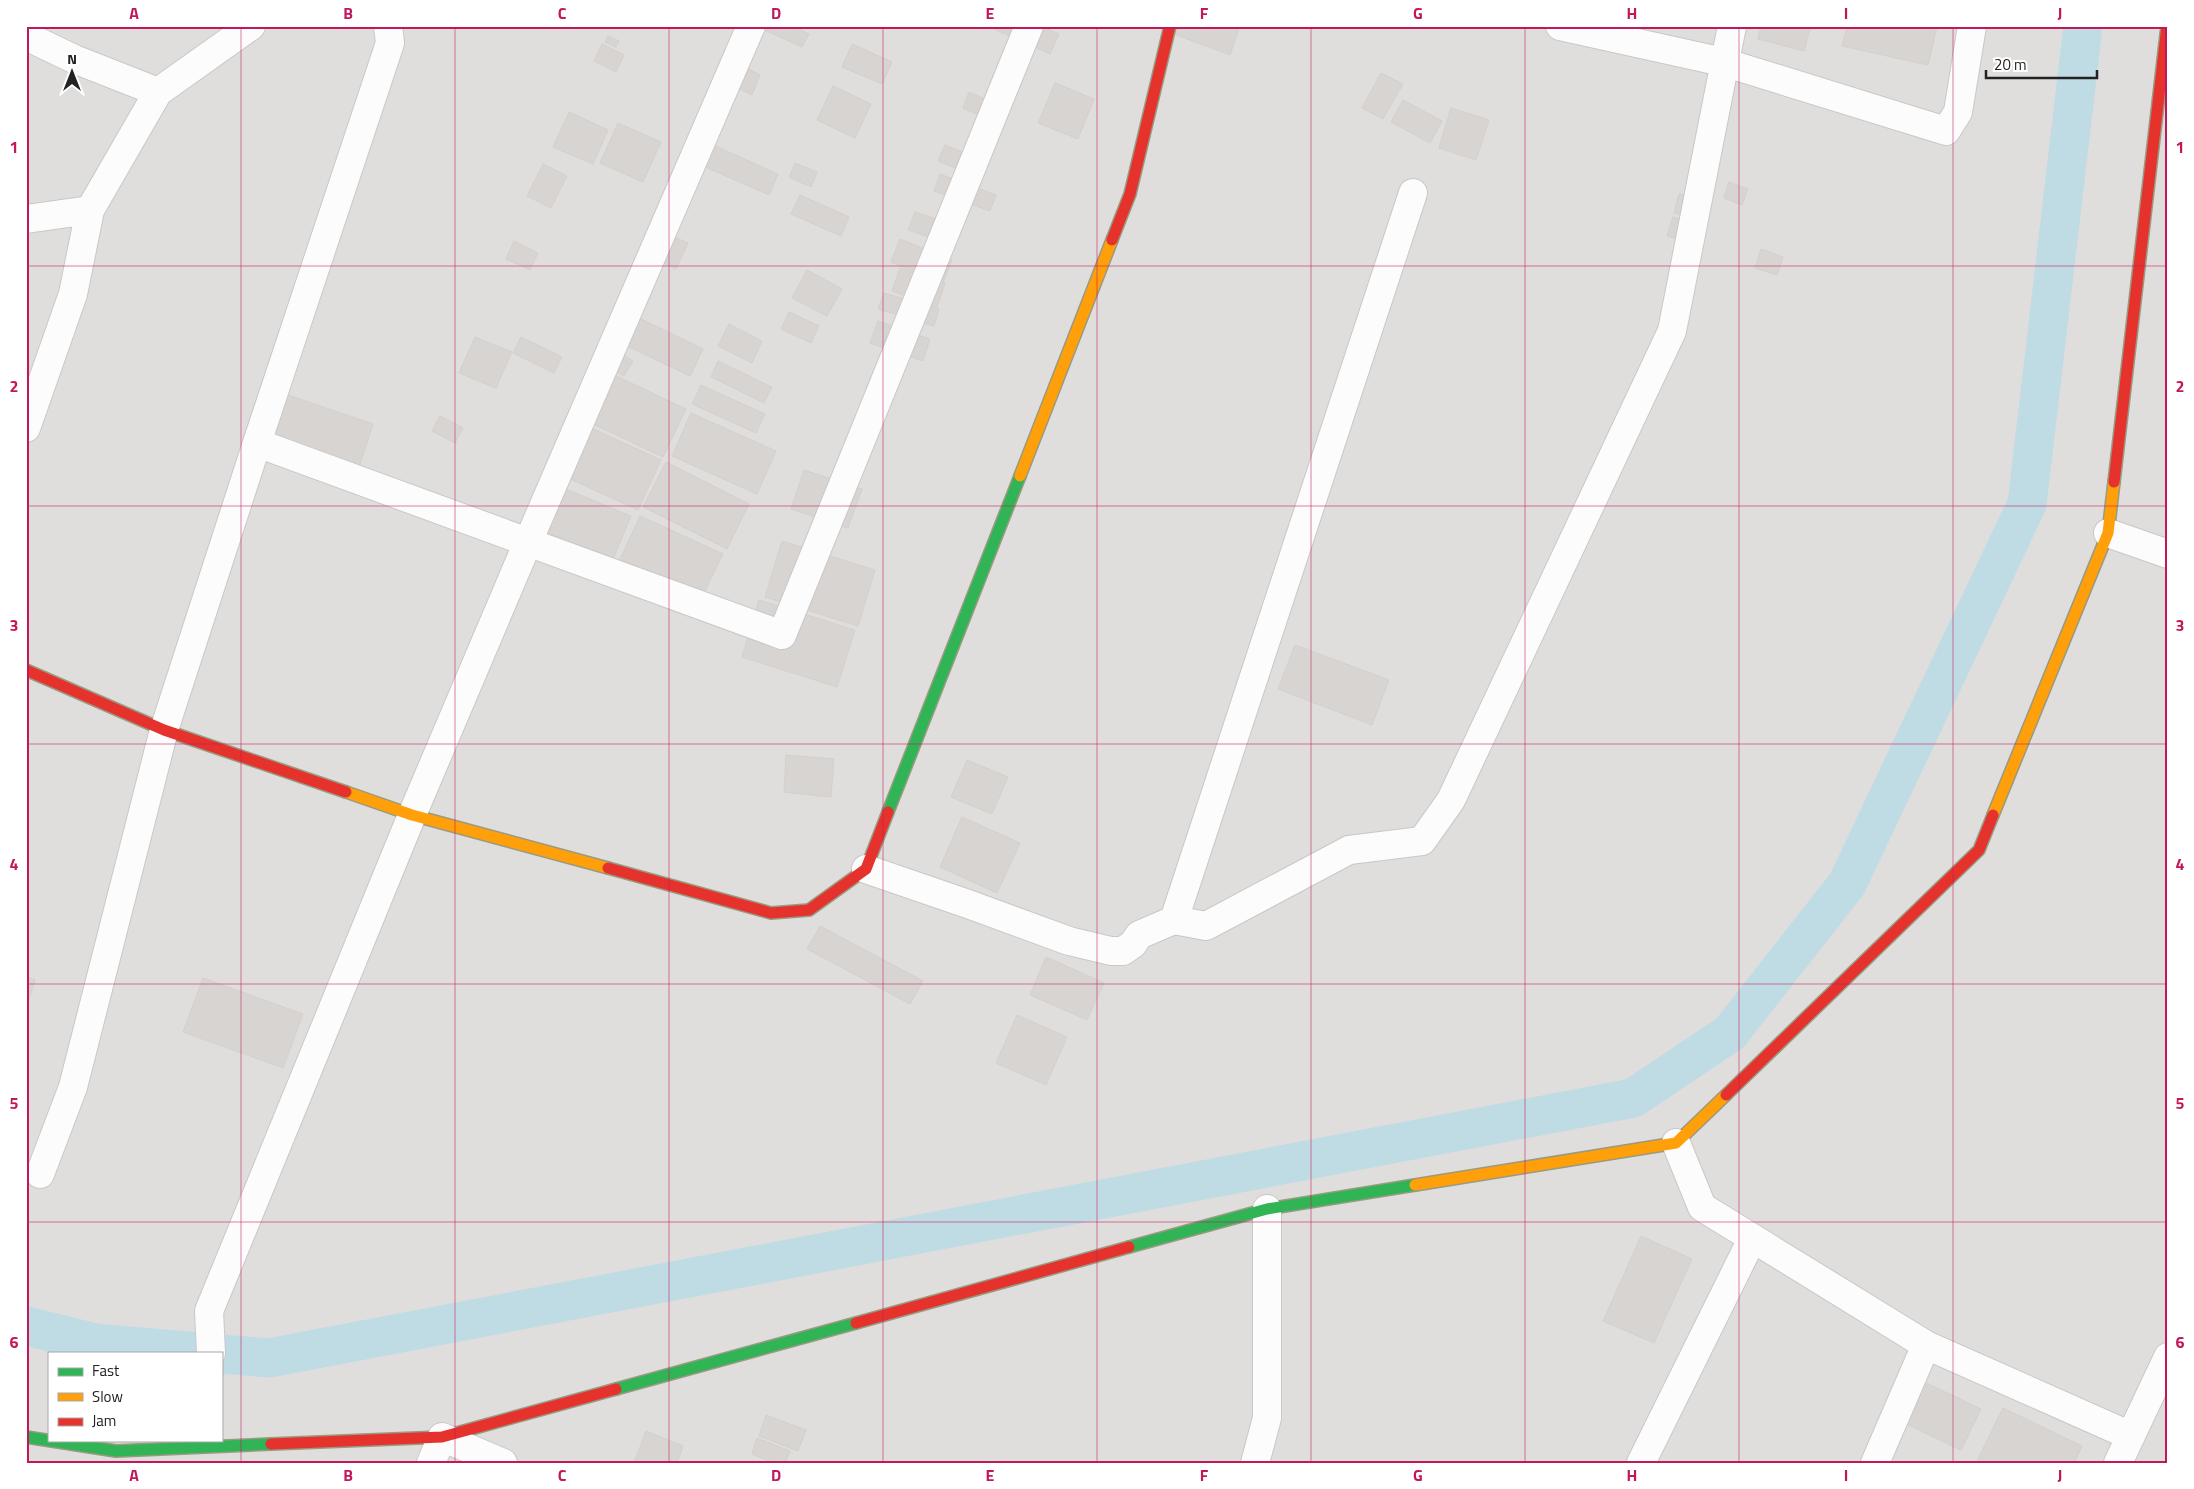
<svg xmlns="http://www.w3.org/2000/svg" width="2194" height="1489" viewBox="0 0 2194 1489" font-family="'Titillium Web',sans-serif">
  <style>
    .residential { fill: #dfdedc; fill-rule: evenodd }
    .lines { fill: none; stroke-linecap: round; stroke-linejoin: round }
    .canal { stroke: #bfdbe3; stroke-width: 39 }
    .building { fill: #d7d4d2; stroke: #d3d0cc }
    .street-casing { stroke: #c9c8c7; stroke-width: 30 }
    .fast-casing { stroke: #999a82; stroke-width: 14 }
    .slow-casing { stroke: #999a82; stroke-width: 14 }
    .jam-casing { stroke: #999a82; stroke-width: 14 }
    .street { stroke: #fdfcfc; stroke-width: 28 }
    .fast { stroke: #30b455; stroke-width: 11 }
    .slow { stroke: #ff9f0a; stroke-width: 11 }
    .jam { stroke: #e5322d; stroke-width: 11 }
    .grid { fill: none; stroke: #c2185b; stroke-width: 1; stroke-opacity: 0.55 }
    .neatline { fill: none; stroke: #c2185b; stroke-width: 2 }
    .grid-label { font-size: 16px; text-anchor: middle; font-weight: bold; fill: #c2185b }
  </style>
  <rect width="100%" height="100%" fill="#f0eeeb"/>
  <path class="residential" d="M 26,26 L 2168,26 L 2168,1463 L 26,1463 ZM 49,1353 L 221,1353 L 221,1440 L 49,1440 Z"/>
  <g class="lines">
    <path class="canal" d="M 26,1326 L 95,1343 L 209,1353
      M 221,1354 L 269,1358 L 1633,1098 L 1730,1033 L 1847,884 L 2027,504 L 2083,26"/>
  </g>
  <path class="building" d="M 763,26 L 793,26 L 809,34 L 802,47 L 762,29 Z
    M 998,26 L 1041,26 L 1059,34 L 1050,54 L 996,30 Z
    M 1177,26 L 1240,26 L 1230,55 L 1174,34 Z
    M 1761,26 L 1803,26 L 1810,28 L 1804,51 L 1758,39 Z
    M 1847,26 L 1937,26 L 1928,65 L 1842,46 Z
    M 608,36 L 619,41 L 616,47 L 605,42 Z
    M 602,44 L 624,55 L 616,72 L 594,61 Z
    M 852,44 L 892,62 L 882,84 L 842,67 Z
    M 747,68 L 760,75 L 752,95 L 738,88 Z
    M 1381,73 L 1403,84 L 1383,119 L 1362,108 Z
    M 1055,83 L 1094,99 L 1078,139 L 1038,123 Z
    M 833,86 L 871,104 L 855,138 L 817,120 Z
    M 969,92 L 987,100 L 981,116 L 963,108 Z
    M 1403,100 L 1442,121 L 1430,143 L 1391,122 Z
    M 1451,108 L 1489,120 L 1476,160 L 1439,148 Z
    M 569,112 L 608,130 L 593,164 L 553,147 Z
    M 618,123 L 661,142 L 643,182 L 600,163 Z
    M 713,145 L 778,174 L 769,195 L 703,166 Z
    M 945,145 L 967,154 L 960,170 L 938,161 Z
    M 795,163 L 817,172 L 811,187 L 789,177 Z
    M 543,164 L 567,176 L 551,208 L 527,196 Z
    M 940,174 L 996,195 L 990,211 L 934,191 Z
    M 1729,182 L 1748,189 L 1742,205 L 1724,198 Z
    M 1679,194 L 1703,200 L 1699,219 L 1674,213 Z
    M 800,195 L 849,217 L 841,236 L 791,214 Z
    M 915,212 L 953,225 L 947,243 L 908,230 Z
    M 1673,217 L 1695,224 L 1690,243 L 1667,236 Z
    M 669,235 L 688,243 L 676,269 L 657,260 Z
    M 900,239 L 952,260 L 943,283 L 891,262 Z
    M 514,241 L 538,253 L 530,270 L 506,259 Z
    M 1761,249 L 1783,257 L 1777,275 L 1755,268 Z
    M 900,268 L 945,283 L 937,307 L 892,291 Z
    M 807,270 L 842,289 L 827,316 L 792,298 Z
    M 884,293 L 939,309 L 934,326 L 878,309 Z
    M 789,312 L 819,326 L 811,343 L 781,329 Z
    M 637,317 L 703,349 L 690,376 L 623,344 Z
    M 878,321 L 930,339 L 923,361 L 870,343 Z
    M 729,324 L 762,341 L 752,363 L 718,346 Z
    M 475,337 L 512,352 L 496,388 L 459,373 Z
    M 521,337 L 562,357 L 554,373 L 513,353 Z
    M 614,350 L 633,361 L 624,376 L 605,366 Z
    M 718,361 L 772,387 L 764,403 L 711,377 Z
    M 612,374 L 686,409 L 663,457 L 589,422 Z
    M 701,385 L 765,414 L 756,433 L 692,404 Z
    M 285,394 L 373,424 L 357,473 L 268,444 Z
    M 691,413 L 776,451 L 757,494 L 672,456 Z
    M 440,416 L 463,428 L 455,443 L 432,431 Z
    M 589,427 L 661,460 L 638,510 L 566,477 Z
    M 666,462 L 749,504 L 727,549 L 643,507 Z
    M 804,470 L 862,489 L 848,528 L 791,509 Z
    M 561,487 L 631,516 L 611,564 L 541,535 Z
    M 640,516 L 723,554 L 699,603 L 617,566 Z
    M 782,541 L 875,570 L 858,626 L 765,597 Z
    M 759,600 L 855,630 L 837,687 L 742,657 Z
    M 1295,645 L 1389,680 L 1372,725 L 1278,689 Z
    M 786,755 L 834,759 L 831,797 L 784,792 Z
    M 967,760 L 1008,777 L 992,814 L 951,797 Z
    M 962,817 L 1020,843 L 997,893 L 940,867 Z
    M 820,926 L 923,981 L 910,1004 L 807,949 Z
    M 1046,957 L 1104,983 L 1087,1020 L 1030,995 Z
    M 26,977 L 35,980 L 29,999 L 26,998 Z
    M 203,978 L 303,1014 L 283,1068 L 183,1032 Z
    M 1017,1015 L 1067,1037 L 1046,1085 L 996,1063 Z
    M 1641,1236 L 1692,1259 L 1654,1343 L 1603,1321 Z
    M 1922,1381 L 1981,1409 L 1961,1450 L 1902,1422 Z
    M 2003,1408 L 2082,1446 L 2074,1463 L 1976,1463 Z
    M 766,1415 L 806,1430 L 798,1451 L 759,1436 Z
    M 646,1431 L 683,1446 L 677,1463 L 634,1463 Z
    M 757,1438 L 790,1451 L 785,1463 L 774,1463 L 752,1454 Z"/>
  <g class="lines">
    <g class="street-casing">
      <path id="street" d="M 1560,26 L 1723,62 L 1946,131 L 1958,112 L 1972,26
        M 26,36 L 74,59 L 158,92
        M 26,219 L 90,210
        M 26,428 L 73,294 L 90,210 L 158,92 L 251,26
        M 257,443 L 782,635 L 1029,26
        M 2108,533 L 2168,554
        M 866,869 L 968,904 L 1069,941 L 1111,951 L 1123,951 L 1133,944 L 1139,935 L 1174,920 L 1206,926 L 1349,850 L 1422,841 L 1451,800 L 1672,331 L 1732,26
        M 1174,920 L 1413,193
        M 1676,1143 L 1702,1207 L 1926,1345
        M 40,1174 L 73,1087 L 164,730 L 257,443 L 390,43 L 388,26
        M 211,1353 L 209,1311 L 412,815 L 528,542 L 751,26
        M 431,1463 L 442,1437 L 503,1463
        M 1255,1463 L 1267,1418 L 1267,1209
        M 1641,1463 L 1752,1239
        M 1875,1463 L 1926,1345 L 2131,1436
        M 2118,1463 L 2168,1357"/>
    </g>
    <g class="fast-casing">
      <path id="fast" d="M 888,812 L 1020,476
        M 1129,1247 L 1267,1209 L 1415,1185
        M 616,1389 L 856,1323
        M 26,1437 L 116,1451 L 271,1444"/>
    </g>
    <g class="slow-casing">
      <path id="slow" d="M 1020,476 L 1112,240
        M 346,792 L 412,815 L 608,868
        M 1993,815 L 2108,533 L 2114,482
        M 1415,1185 L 1676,1143 L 1726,1095"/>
    </g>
    <g class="jam-casing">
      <path id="jam" d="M 1112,240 L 1130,194 L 1170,26
        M 2114,482 L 2167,26
        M 26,670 L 164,730 L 346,792
        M 608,868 L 771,913 L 809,910 L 866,869 L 888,812
        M 1726,1095 L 1979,850 L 1993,815
        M 856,1323 L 1129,1247
        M 271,1444 L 442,1437 L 616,1389"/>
    </g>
    <use href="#street" class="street"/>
    <use href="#fast" class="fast"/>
    <use href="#slow" class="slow"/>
    <use href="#jam" class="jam"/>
  </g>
  <path class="grid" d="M 241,26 L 241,1463M 455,26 L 455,1463M 669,26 L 669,1463M 883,26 L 883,1463M 1097,26 L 1097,1463M 1311,26 L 1311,1463M 1525,26 L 1525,1463M 1739,26 L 1739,1463M 1953,26 L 1953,1463M 26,266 L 2168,266M 26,506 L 2168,506M 26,744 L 2168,744M 26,984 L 2168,984M 26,1222 L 2168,1222"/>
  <rect width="2194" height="1489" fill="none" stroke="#ffffff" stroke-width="55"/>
  <rect x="48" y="1352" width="175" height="90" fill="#ffffff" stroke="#a7a7a7"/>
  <rect x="58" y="1368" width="25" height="8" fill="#30b455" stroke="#a7a7a7"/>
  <text x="92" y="1376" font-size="15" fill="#222222">Fast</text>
  <rect x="58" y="1393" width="25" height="8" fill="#ff9f0a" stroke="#a7a7a7"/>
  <text x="92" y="1402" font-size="15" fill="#222222">Slow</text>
  <rect x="58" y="1418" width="25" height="8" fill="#e5322d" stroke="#a7a7a7"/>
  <text x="92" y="1426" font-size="15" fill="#222222">Jam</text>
  <g transform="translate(72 72)" stroke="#ffffff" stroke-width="4" paint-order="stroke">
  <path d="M0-4L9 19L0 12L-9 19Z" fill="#222222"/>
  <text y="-8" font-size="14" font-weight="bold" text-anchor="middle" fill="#222222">N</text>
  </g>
  <path d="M1986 70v8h111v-8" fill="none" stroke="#222222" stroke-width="2.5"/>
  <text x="1994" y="70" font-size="15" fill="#222222" stroke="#ffffff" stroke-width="4" paint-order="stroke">20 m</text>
  <rect x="28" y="28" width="2138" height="1434" class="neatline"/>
  <g class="grid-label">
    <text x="134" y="19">A</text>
    <text x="348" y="19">B</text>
    <text x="562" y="19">C</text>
    <text x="776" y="19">D</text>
    <text x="990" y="19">E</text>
    <text x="1204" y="19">F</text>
    <text x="1418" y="19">G</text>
    <text x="1632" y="19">H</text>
    <text x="1846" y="19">I</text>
    <text x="2060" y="19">J</text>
    <text x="14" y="153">1</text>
    <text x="2180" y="153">1</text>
    <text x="14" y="392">2</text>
    <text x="2180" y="392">2</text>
    <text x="14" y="631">3</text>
    <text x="2180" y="631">3</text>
    <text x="14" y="870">4</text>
    <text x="2180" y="870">4</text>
    <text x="14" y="1109">5</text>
    <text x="2180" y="1109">5</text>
    <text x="14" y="1348">6</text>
    <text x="2180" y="1348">6</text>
    <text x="134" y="1481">A</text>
    <text x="348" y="1481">B</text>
    <text x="562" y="1481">C</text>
    <text x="776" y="1481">D</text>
    <text x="990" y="1481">E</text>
    <text x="1204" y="1481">F</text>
    <text x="1418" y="1481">G</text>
    <text x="1632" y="1481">H</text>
    <text x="1846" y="1481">I</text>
    <text x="2060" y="1481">J</text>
  </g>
</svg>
